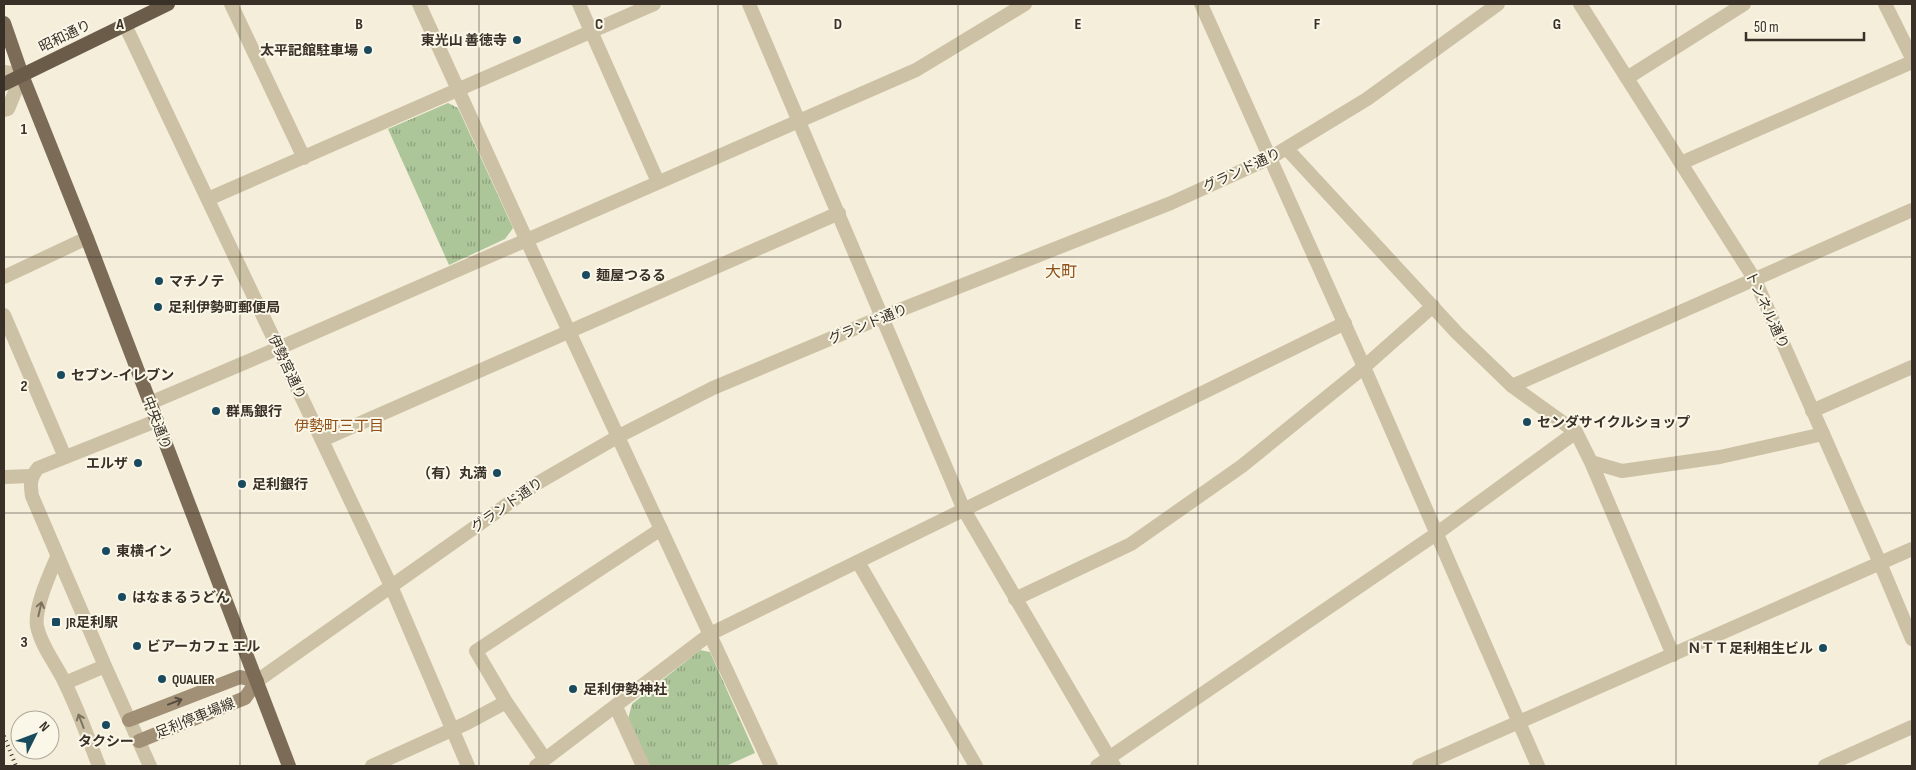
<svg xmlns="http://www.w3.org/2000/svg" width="1916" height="770" viewBox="0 0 1916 770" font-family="'Sofia Sans Condensed','Noto Sans JP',sans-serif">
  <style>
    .park { fill: url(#park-tufts) }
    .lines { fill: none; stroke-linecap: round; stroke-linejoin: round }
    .minor { stroke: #cdc1a5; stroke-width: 14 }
    .tertiary { stroke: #cdc1a5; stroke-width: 14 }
    .secondary { stroke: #a19076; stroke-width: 14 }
    .primary { stroke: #7c6c57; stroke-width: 14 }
    .trunk { stroke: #6b5c4a; stroke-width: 14 }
    .rail { stroke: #393127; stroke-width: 4; stroke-dasharray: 1 4; stroke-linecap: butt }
    .oneway { stroke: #7c7260 }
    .oneway2 { stroke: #584e3f }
    .grid { fill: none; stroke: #393127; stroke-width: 1; stroke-opacity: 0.55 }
    .poi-dot { fill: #194a5e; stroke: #fbf7e8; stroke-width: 2 }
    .labels { text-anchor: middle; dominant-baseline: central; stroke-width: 4; stroke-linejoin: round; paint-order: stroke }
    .street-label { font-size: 14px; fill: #393127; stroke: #fbf7e8 }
    .poi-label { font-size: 14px; font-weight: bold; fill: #393127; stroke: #fbf7e8; text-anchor: start }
    .neighbourhood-label { font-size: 15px; fill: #8f5019; stroke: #fbf7e8 }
    .quarter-label { font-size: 16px; fill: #8f5019; stroke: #fbf7e8 }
    .grid-label { font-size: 16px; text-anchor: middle; font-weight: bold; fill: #393127; stroke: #fbf7e8; stroke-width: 4; stroke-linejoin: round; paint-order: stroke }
  </style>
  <defs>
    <pattern id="park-tufts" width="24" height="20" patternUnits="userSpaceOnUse" patternTransform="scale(1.25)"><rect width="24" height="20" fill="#acc599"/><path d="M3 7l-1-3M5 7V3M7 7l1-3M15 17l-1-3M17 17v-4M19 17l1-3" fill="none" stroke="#8da17d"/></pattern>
  </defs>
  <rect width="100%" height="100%" fill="#f4eedb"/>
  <path class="park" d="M 448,103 L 458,108 L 513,228 L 505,239 L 449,265 L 388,129 Z
    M 700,650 L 710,652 L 755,753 L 726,766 L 649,766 L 628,719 L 632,704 Z"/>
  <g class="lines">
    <path class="minor" d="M 231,4 L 304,158
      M 579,4 L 658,182
      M 1201,4 L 1270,158
      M 1885,4 L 1912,58
      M 4,72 L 22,75 L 8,109 L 4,110
      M 1627,78 L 1744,4
      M 1287,149 L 1457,333 L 1512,386 L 1576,432 L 1591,462 L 1673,655
      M 1681,163 L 1912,62
      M 208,199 L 654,4
      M 4,277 L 87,238
      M 4,315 L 65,457
      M 150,403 L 279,348
      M 322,440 L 839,213
      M 1591,462 L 1622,471 L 1720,457 L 1823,434
      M 4,477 L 31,476
      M 858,562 L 976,766
      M 1015,599 L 1131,544 L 1242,466 L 1364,367 L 1433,306
      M 616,707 L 643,766
      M 545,759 L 506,702 L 476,651 L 661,529
      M 372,766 L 467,723 L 506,702
      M 536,766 L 710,634 L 1345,323"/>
    <path class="tertiary" d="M 419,4 L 527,241 L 771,766
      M 749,4 L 964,510 L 1114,766
      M 1580,4 L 1755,280 L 1880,563 L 1912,639
      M 125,25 L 391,586 L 468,766
      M 1270,158 L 1364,367 L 1538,766
      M 279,348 L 916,70 L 1025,4
      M 1512,386 L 1912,210
      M 1812,411 L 1912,367
      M 57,557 C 50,573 34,608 37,626 C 41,646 56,664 64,681 C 78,709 88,738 99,766
      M 257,681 L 536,484 L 619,436 L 713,388 L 882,317 L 1171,203 L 1270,158 L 1367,99 L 1498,4
      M 65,683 L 105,666
      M 150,766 L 105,666 L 32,496 C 30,484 30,478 38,468 L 156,421
      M 1097,766 L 1436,534 L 1576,432
      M 1419,766 L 1912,549
      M 1825,766 L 1912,727"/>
    <path class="secondary" d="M 129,720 L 240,677 L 257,681 L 245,698 L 139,741"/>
    <path class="primary" d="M 4,23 L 22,75 L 87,238 L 289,766"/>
    <path class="trunk" d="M 4,84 L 168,4"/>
    <path class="rail" d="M 4,736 L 16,766"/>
  </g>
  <defs><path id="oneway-shaft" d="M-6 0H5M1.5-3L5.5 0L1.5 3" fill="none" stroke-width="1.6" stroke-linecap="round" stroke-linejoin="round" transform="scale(1.25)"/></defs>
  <g class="oneway">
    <use href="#oneway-shaft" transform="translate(40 609) rotate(-77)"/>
    <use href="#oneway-shaft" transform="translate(81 721) rotate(-111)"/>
  </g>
  <use class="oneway2" href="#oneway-shaft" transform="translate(175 702) rotate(-21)"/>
  <path class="grid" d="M 240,4 L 240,766M 479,4 L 479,766M 718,4 L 718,766M 958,4 L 958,766M 1198,4 L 1198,766M 1437,4 L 1437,766M 1676,4 L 1676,766M 4,257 L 1912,257M 4,513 L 1912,513"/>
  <g class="poi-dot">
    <circle cx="517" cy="40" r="5"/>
    <circle cx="368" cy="50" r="5"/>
    <circle cx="586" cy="275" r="5"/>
    <circle cx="159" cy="281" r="5"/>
    <circle cx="158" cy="307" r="5"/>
    <circle cx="61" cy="375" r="5"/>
    <circle cx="216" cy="411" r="5"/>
    <circle cx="1527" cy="422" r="5"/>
    <circle cx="138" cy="463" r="5"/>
    <circle cx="497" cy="473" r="5"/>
    <circle cx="242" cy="484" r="5"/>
    <circle cx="106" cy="551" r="5"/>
    <circle cx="122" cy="597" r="5"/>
    <rect x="51" y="617" width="10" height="10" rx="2.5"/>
    <circle cx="137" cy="646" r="5"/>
    <circle cx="1823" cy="648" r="5"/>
    <circle cx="162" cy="679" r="5"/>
    <circle cx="573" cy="689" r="5"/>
    <circle cx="106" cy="725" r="5"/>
  </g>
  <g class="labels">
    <g class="street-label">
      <text transform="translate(65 36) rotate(-26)">昭和通り</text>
      <text transform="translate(1242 170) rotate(-25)">グランド通り</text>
      <text transform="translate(1767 310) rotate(65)">トンネル通り</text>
      <text transform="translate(868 324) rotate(-22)">グランド通り</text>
      <text transform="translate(287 367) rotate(65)">伊勢宮通り</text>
      <text transform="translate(157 423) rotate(69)">中央通り</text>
      <text transform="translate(507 505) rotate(-35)">グランド通り</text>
      <text transform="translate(195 718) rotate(-22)">足利停車場線</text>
    </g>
    <g class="poi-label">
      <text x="507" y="40" text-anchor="end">東光山 善徳寺</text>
      <text x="358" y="50" text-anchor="end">太平記館駐車場</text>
      <text x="596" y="275">麺屋つるる</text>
      <text x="169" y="281">マチノテ</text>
      <text x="168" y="307">足利伊勢町郵便局</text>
      <text x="71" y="375">セブン-イレブン</text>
      <text x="226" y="411">群馬銀行</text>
      <text x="1537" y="422">センダサイクルショップ</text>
      <text x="128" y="463" text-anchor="end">エルザ</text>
      <text x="487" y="473" text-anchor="end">（有）丸満</text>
      <text x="252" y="484">足利銀行</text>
      <text x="116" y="551">東横イン</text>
      <text x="132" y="597">はなまるうどん</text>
      <text x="66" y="622">JR足利駅</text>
      <text x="147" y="646">ビアーカフェ エル</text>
      <text x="1813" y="648" text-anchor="end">ＮＴＴ足利相生ビル</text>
      <text x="172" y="679">QUALIER</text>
      <text x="583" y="689">足利伊勢神社</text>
      <text x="106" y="741" text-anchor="middle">タクシー</text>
    </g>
    <g class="neighbourhood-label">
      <text x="339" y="426">伊勢町三丁目</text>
    </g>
    <g class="quarter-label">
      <text x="1061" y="272">大町</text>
    </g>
  </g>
  <g class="grid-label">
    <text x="120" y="29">A</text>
    <text x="359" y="29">B</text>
    <text x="599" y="29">C</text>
    <text x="838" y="29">D</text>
    <text x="1078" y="29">E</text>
    <text x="1317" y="29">F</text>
    <text x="1557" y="29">G</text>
    <text x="24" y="134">1</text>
    <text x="24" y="391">2</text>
    <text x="24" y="647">3</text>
  </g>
  <rect width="1916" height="770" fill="none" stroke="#393127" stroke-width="10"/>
  <g transform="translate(35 735) rotate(48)"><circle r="24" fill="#fbf7e8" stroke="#ada89b"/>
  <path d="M0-4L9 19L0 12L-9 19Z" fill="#194a5e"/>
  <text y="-8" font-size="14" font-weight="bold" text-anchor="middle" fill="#393127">N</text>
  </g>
  <path d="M1746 32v8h118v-8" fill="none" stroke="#393127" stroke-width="2.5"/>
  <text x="1754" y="32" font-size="15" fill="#393127" stroke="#fbf7e8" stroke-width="4" paint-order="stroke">50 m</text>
</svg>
